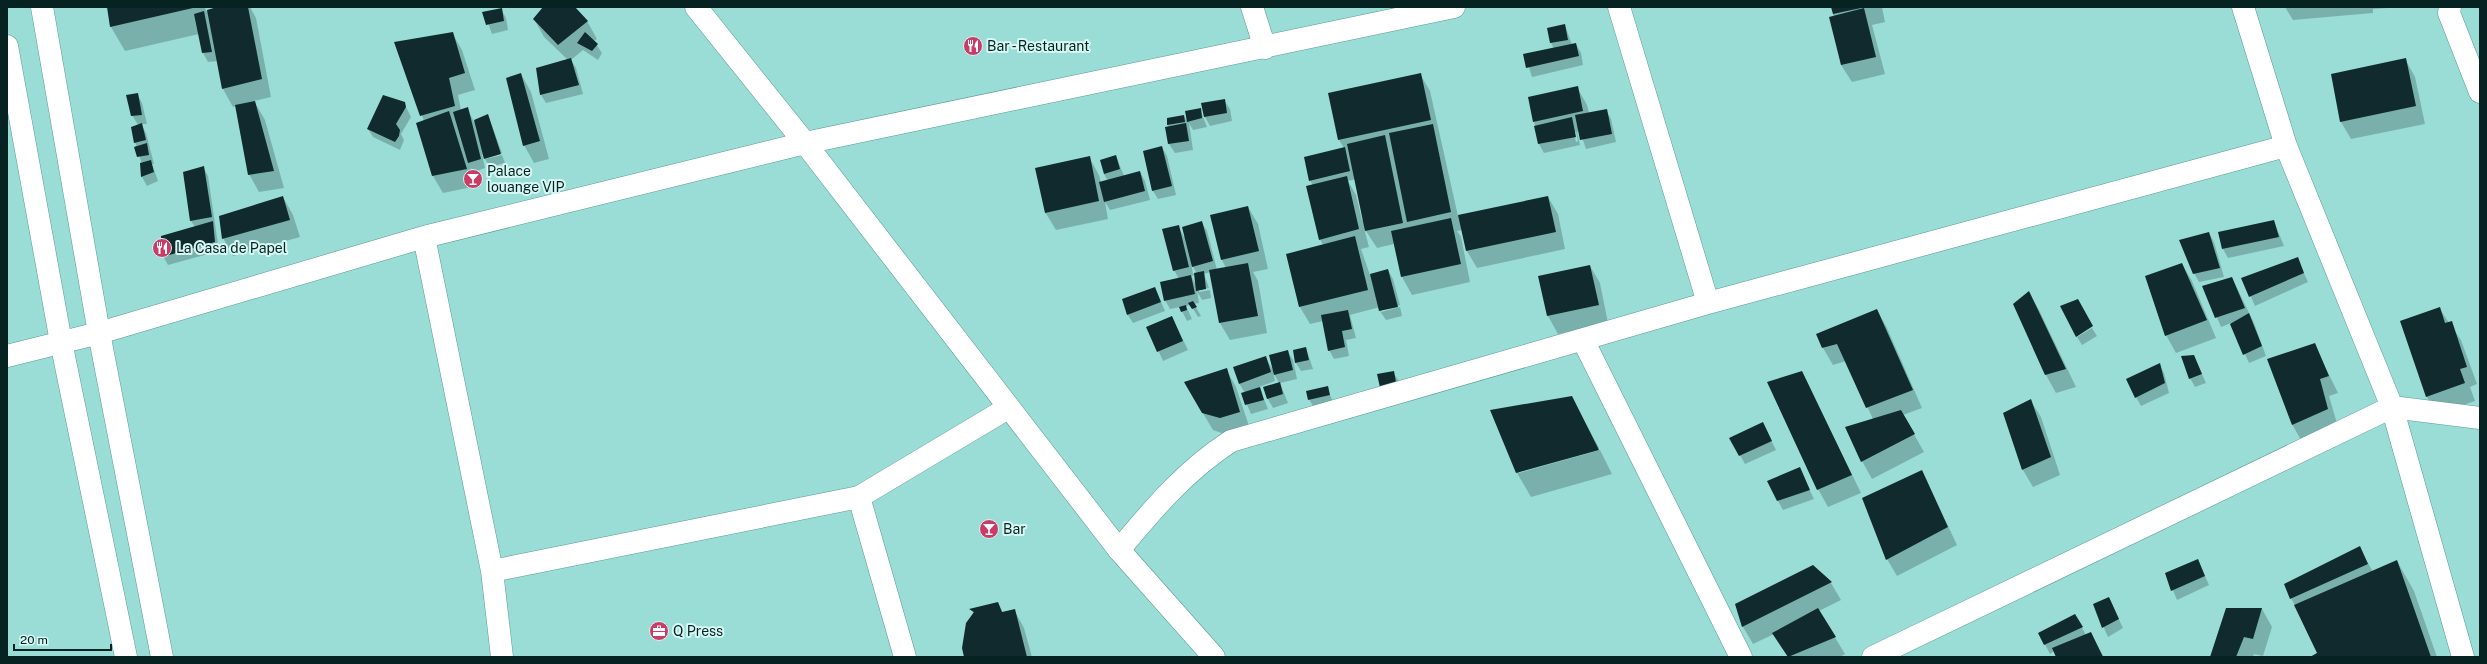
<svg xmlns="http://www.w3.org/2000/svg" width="2487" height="664" viewBox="0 0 2487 664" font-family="'Public Sans',sans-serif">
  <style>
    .shadow { fill: #0003; fill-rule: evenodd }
    .building { fill: #102a2d }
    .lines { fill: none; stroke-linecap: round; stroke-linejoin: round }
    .street-casing { stroke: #579a94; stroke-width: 23 }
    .secondary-casing { stroke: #579a94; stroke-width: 23 }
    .street { stroke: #fff; stroke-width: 22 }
    .secondary { stroke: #fff; stroke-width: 22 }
    .labels { text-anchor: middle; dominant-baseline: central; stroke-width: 4; stroke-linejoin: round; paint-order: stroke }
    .poi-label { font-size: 14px; fill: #062321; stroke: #d6f7f3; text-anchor: start }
  </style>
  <rect width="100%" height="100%" fill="#99ddd6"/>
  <path class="shadow" d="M 108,7 L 205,7 L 206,11 L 221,7 L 250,7 L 256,18 L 271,97 L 254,101 L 265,120 L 284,188 L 259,192 L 249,174 L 236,106 L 233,107 L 223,89 L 218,61 L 208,62 L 203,53 L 199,34 L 125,51 L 111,27 Z
    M 545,7 L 573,7 L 587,21 L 597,39 L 594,41 L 602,53 L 598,60 L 583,50 L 571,60 L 576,68 L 583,94 L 546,103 L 541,95 L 568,60 L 544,37 L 534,19 Z
    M 1832,7 L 1882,7 L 1885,22 L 1872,25 L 1885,74 L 1852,82 L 1841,65 Z
    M 2285,7 L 2388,7 L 2388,8 L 2373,9 L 2373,13 L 2293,20 Z
    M 501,9 L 506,18 L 508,30 L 492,34 L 484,12 Z
    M 1565,25 L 1572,45 L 1576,44 L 1581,53 L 1583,65 L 1532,77 L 1525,55 L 1554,49 L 1551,43 Z
    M 452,33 L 462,50 L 475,90 L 458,95 L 461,110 L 467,108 L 474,122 L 488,115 L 502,153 L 485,157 L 485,159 L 502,155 L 505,163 L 490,167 L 482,154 L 485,168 L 474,172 L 471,167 L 477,186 L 443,193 L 433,176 L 424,121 L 395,43 Z
    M 2405,59 L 2415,77 L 2425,124 L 2351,139 L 2341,122 L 2332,75 Z
    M 521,74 L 531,92 L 549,159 L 534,163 L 524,145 Z
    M 1420,74 L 1430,91 L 1458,216 L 1548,197 L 1558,214 L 1565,249 L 1477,268 L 1467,251 L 1462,230 L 1457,231 L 1461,237 L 1470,282 L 1412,295 L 1402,277 L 1394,244 L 1377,248 L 1364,228 L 1369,247 L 1361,249 L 1370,275 L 1388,270 L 1393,279 L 1400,305 L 1381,310 L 1381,312 L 1400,307 L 1402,316 L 1386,320 L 1380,311 L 1380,307 L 1350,315 L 1356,338 L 1346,340 L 1349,356 L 1334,359 L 1329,350 L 1323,321 L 1310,324 L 1300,307 L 1287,255 L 1323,245 L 1320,239 L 1313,186 L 1310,180 L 1344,148 L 1339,140 ZM 1356,179 L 1364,220 L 1362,220 L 1356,195 L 1348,181 Z
    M 1577,87 L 1587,105 L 1589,113 L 1606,110 L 1611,119 L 1616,142 L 1586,149 L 1580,131 L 1577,132 L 1580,145 L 1544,153 L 1539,144 L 1534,121 ZM 1574,132 L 1576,132 L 1578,141 L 1576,142 Z
    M 137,94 L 142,103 L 147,124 L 141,124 L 146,133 L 154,164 L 152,164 L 158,181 L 147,186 L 142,177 L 142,164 L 135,142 L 138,125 L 132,115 Z
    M 1224,100 L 1230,109 L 1232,121 L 1210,126 L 1205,117 L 1203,104 Z
    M 404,103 L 411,117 L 401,134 L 404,140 L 400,150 L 373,137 L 368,129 Z
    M 1200,109 L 1207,127 L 1193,130 L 1189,123 L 1193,150 L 1175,153 L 1169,144 L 1168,124 L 1184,116 L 1188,123 L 1186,112 Z
    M 1162,147 L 1167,156 L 1176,195 L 1158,199 L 1153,191 Z
    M 1116,156 L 1124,176 L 1140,172 L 1145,181 L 1150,200 L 1110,210 L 1105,202 L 1108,219 L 1056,230 L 1045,212 L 1089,157 L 1099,175 L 1101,183 L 1108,181 L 1104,174 Z
    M 203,167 L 208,176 L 219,251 L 168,265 L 163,256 L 195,227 L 191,221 Z
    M 283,197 L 293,215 L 300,237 L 233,256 L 223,238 Z
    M 1248,207 L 1258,224 L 1268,269 L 1253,272 L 1258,281 L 1267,333 L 1230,340 L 1220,323 L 1210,272 L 1204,274 L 1209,288 L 1199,290 L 1199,292 L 1210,290 L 1211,298 L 1202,300 L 1197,291 L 1199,303 L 1194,304 L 1201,316 L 1198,317 L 1191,305 L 1186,306 L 1192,319 L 1187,321 L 1180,307 L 1170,309 L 1165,300 L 1179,279 L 1174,270 L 1178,226 L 1184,237 L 1202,223 L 1207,231 L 1217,270 L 1226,268 L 1222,260 L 1211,216 ZM 1191,263 L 1197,274 L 1193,274 ZM 1195,275 L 1197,287 L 1191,276 Z
    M 2274,221 L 2284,246 L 2228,258 L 2223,249 Z
    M 2209,233 L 2214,242 L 2224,277 L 2199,282 L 2194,273 Z
    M 2297,258 L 2308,282 L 2255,306 L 2243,279 Z
    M 2182,264 L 2192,281 L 2216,338 L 2176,353 L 2166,335 Z
    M 1590,266 L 1600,283 L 1608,323 L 1558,334 L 1548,316 L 1540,277 Z
    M 2232,278 L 2254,323 L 2266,356 L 2249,363 L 2231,323 L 2221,327 L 2204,286 Z
    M 1155,288 L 1165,311 L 1133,323 L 1128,315 Z
    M 2029,293 L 2039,310 L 2076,387 L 2056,393 L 2046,375 L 2014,304 Z
    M 2439,308 L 2461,340 L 2477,384 L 2470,387 L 2475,401 L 2437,414 L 2427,397 L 2401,321 Z
    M 1877,310 L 1887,328 L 1922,408 L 1903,415 L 1924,452 L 1872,479 L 1862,461 L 1873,419 L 1846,361 L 1833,365 L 1823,348 Z
    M 1172,317 L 1188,350 L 1163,361 L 1148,328 Z
    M 2092,328 L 2097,336 L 2082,345 L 2077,337 Z
    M 2314,344 L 2338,393 L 2329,396 L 2338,427 L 2302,442 L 2292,424 Z
    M 1306,348 L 1313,369 L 1301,371 L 1296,363 Z
    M 1288,352 L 1293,360 L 1297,379 L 1280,383 L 1288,403 L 1273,408 L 1268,399 L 1264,388 L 1279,383 L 1273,372 L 1275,381 L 1259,387 L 1268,409 L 1251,414 L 1242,393 L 1245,393 L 1239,383 L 1265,357 L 1273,370 Z
    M 2194,356 L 2206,383 L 2195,387 L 2190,378 Z
    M 2159,364 L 2164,373 L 2169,393 L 2141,406 L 2136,397 Z
    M 1226,369 L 1236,387 L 1250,429 L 1230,436 L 1213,430 L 1185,383 Z
    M 1393,372 L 1398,380 L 1402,397 L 1387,400 Z
    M 1802,372 L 1861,493 L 1828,507 L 1818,489 Z
    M 1327,388 L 1334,404 L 1314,408 L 1309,399 Z
    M 1572,398 L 1599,448 L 1519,471 L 1519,473 L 1600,450 L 1612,474 L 1531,497 L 1517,473 Z
    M 2030,400 L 2041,417 L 2060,475 L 2033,487 L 2023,470 L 2004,413 Z
    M 1767,432 L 1776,450 L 1745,464 L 1731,439 Z
    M 1799,468 L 1814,499 L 1783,510 L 1778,501 Z
    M 1922,471 L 1957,545 L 1897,576 L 1887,559 Z
    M 2360,548 L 2373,572 L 2397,561 L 2414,591 L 2437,657 L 2313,657 L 2319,654 L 2291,598 Z
    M 2198,560 L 2209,585 L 2177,600 L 2166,573 Z
    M 1813,566 L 1831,583 L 1841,600 L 1819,611 L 1845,654 L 1840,657 L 1788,657 L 1774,634 L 1753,644 L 1743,627 L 1736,604 Z
    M 2109,598 L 2123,628 L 2108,637 L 2094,605 Z
    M 998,603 L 1003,613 L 1014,610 L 1024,628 L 1032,657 L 965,657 L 974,615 L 971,609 Z
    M 2227,609 L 2262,609 L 2272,627 L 2263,656 L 2254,654 L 2253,657 L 2211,657 Z
    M 2075,615 L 2086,635 L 2090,633 L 2104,657 L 2057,657 L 2054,651 L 2050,654 L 2039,633 Z"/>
  <path class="building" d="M 107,7 L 193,7 L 193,8 L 110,27 Z
    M 217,7 L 248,7 L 262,79 L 222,89 L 207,10 Z
    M 543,7 L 575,7 L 588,21 L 558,45 L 533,19 Z
    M 1831,7 L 1861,7 L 1861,8 L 1833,14 Z
    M 502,8 L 504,21 L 486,25 L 482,12 Z
    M 1864,8 L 1876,57 L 1841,65 L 1829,17 Z
    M 204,11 L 212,52 L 202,53 L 194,14 Z
    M 1565,24 L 1568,40 L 1550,43 L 1547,28 Z
    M 453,32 L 465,73 L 449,78 L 455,106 L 420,116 L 394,42 Z
    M 585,32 L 598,44 L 592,51 L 577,43 Z
    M 1576,43 L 1579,56 L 1526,68 L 1523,54 Z
    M 571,58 L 579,85 L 540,95 L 536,68 Z
    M 2406,58 L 2416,106 L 2340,122 L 2331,74 Z
    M 521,73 L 540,141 L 523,146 L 506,78 Z
    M 1421,73 L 1431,120 L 1338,140 L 1328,93 Z
    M 1578,86 L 1583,111 L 1533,122 L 1528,97 Z
    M 138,93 L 142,115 L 131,116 L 126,95 Z
    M 383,95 L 405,102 L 406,107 L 396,124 L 400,130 L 399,136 L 395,142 L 367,129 Z
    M 1225,99 L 1227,113 L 1204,117 L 1201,103 Z
    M 255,101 L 274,171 L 248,175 L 235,105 Z
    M 468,107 L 481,159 L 468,163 L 453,112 Z
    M 1201,108 L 1202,118 L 1187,122 L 1185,111 Z
    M 1607,109 L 1612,134 L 1580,140 L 1575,115 Z
    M 449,111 L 467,169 L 432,176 L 416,123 Z
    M 488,114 L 501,154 L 484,159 L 474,120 Z
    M 1184,115 L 1185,122 L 1167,125 L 1167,118 Z
    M 1572,117 L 1576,137 L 1538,144 L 1534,126 Z
    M 142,123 L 146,140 L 134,143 L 131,127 Z
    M 1186,123 L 1189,141 L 1168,144 L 1165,127 Z
    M 1433,124 L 1451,212 L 1407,222 L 1389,133 Z
    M 1385,135 L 1403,223 L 1365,231 L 1347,144 Z
    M 147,143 L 149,155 L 137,157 L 134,147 Z
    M 1162,146 L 1172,186 L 1152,191 L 1143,151 Z
    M 1345,147 L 1350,171 L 1309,181 L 1304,157 Z
    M 1116,155 L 1120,169 L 1104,174 L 1100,160 Z
    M 1090,156 L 1099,201 L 1045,213 L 1035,168 Z
    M 151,160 L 154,172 L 141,177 L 140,163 Z
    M 204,166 L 212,217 L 190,221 L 183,172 Z
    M 1140,171 L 1145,191 L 1104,202 L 1099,182 Z
    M 1347,176 L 1359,229 L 1319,240 L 1306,186 Z
    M 283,196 L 290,220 L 222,239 L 219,216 Z
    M 1548,196 L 1556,232 L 1466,251 L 1458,215 Z
    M 1248,206 L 1259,251 L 1221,260 L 1210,215 Z
    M 1451,218 L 1461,264 L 1401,277 L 1391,231 Z
    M 2274,220 L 2279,237 L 2222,249 L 2218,232 Z
    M 213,221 L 215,242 L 162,257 L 161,236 Z
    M 1202,221 L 1213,261 L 1192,267 L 1182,227 Z
    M 1179,225 L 1189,267 L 1173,271 L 1162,229 Z
    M 2209,232 L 2220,268 L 2193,274 L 2179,240 Z
    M 1355,236 L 1368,290 L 1299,307 L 1286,254 Z
    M 2298,257 L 2304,273 L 2249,297 L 2241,278 Z
    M 1248,263 L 1258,316 L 1219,323 L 1209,270 Z
    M 2182,263 L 2207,320 L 2165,336 L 2145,276 Z
    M 1590,265 L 1599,305 L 1547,316 L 1538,276 Z
    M 1388,269 L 1398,307 L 1379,311 L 1370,274 Z
    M 1204,271 L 1206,289 L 1196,291 L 1194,273 Z
    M 1191,275 L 1195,294 L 1164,301 L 1160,282 Z
    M 2232,277 L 2245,308 L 2215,318 L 2202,286 Z
    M 1155,287 L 1161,302 L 1127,315 L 1122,299 Z
    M 2029,291 L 2066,369 L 2045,375 L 2013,304 Z
    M 2078,299 L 2093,326 L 2076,337 L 2060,306 Z
    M 1193,301 L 1197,307 L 1192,309 L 1188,303 Z
    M 1186,305 L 1187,310 L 1181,312 L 1179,307 Z
    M 2440,307 L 2445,323 L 2452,321 L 2467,367 L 2460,369 L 2465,383 L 2426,397 L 2400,321 Z
    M 1877,309 L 1913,390 L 1866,408 L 1837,344 L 1822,348 L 1816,334 Z
    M 1348,310 L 1352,329 L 1342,331 L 1345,347 L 1328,351 L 1321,315 Z
    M 2249,313 L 2262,346 L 2243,355 L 2230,324 Z
    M 1172,316 L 1183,341 L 1157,352 L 1146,327 Z
    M 2315,343 L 2329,376 L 2320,379 L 2328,409 L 2292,425 L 2267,359 Z
    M 1306,347 L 1309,360 L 1295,363 L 1293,350 Z
    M 1288,350 L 1293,370 L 1274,375 L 1269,355 Z
    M 2194,355 L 2202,374 L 2189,379 L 2181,356 Z
    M 1266,356 L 1271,372 L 1239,384 L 1233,367 Z
    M 2160,363 L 2165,383 L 2135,398 L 2126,379 Z
    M 1227,368 L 1240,412 L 1220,418 L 1202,413 L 1184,382 Z
    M 1394,371 L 1397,388 L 1381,392 L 1377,374 Z
    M 1802,371 L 1852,475 L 1817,490 L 1767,382 Z
    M 1280,382 L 1283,394 L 1267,399 L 1263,387 Z
    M 1328,386 L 1330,395 L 1308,400 L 1306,391 Z
    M 1260,387 L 1264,400 L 1245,405 L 1241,393 Z
    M 1572,396 L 1599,450 L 1516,473 L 1490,410 Z
    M 2031,399 L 2051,457 L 2022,470 L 2003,413 Z
    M 1901,410 L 1915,434 L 1861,462 L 1845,427 Z
    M 1763,422 L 1772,441 L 1739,456 L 1729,438 Z
    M 1800,467 L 1810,490 L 1777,501 L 1767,481 Z
    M 1922,470 L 1948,527 L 1886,560 L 1862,498 Z
    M 2360,546 L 2368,564 L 2290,599 L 2284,584 Z
    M 2198,559 L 2205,576 L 2171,591 L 2165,573 Z
    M 2397,560 L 2431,657 L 2310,657 L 2317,653 L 2294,605 Z
    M 1813,565 L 1832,582 L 1742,627 L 1735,604 Z
    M 2109,597 L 2119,619 L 2102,628 L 2093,604 Z
    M 998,602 L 1002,612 L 1015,609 L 1027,657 L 964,657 L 962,648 L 966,623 L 974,612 L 969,609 Z
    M 1818,608 L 1836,637 L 1788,657 L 1772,633 Z
    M 2226,608 L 2262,608 L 2253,639 L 2244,637 L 2236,657 L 2210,657 Z
    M 2075,614 L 2083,627 L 2044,645 L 2038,633 Z
    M 2091,632 L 2103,657 L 2056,657 L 2052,648 Z"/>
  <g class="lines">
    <g class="street-casing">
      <path id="street" d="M 1252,7 L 1265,48
        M 1619,7 L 1708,303
        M 2243,7 L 2286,146 L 2392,407 L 2463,657
        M 2450,7 L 2449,13 L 2480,92
        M 424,237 L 492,571 L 502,657
        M 1583,340 L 1741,657
        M 7,356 L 99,333 L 424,237 L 805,143 L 1454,7
        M 1119,550 C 1153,509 1186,470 1231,441 L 1708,303 L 2286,146
        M 492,571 L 859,497
        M 905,657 L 859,497 L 1008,408
        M 1873,657 L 2392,407 L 2480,418"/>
    </g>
    <g class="secondary-casing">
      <path id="secondary" d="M 42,7 L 99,333 L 162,657
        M 696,7 L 805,143 L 1119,550 L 1214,657
        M 7,46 L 61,342 L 126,657"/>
    </g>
    <use href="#street" class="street"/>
    <use href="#secondary" class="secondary"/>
  </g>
  <defs>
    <g id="restaurant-disc" transform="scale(1)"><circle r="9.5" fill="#ca3c65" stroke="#d6f7f3"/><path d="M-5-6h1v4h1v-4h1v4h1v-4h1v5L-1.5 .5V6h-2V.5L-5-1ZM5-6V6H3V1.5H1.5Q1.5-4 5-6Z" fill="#fff"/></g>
    <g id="bar-disc" transform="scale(1)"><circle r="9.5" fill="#ca3c65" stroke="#d6f7f3"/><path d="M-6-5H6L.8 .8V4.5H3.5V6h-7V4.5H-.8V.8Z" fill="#fff"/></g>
    <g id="office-disc" transform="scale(1)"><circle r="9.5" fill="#ca3c65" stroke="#d6f7f3"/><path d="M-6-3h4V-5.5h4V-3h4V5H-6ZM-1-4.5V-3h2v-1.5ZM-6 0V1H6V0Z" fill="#fff"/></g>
  </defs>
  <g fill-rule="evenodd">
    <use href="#restaurant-disc" x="973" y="46"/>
    <use href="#bar-disc" x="473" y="179"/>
    <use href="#restaurant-disc" x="162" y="248"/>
    <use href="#bar-disc" x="989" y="529"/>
    <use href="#office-disc" x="659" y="631"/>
  </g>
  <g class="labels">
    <g class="poi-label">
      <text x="987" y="46">Bar - Restaurant</text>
      <text x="487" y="171">Palace<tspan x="487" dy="16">louange VIP</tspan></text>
      <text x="176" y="248">La Casa de Papel</text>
      <text x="1003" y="529">Bar</text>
      <text x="673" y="631">Q Press</text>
    </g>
  </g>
  <rect width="2487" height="664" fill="none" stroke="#062321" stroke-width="16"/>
  <path d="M14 644v6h97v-6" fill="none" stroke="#062321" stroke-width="2"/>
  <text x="20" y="644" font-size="12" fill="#062321" stroke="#d6f7f3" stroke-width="3" paint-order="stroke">20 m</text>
</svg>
